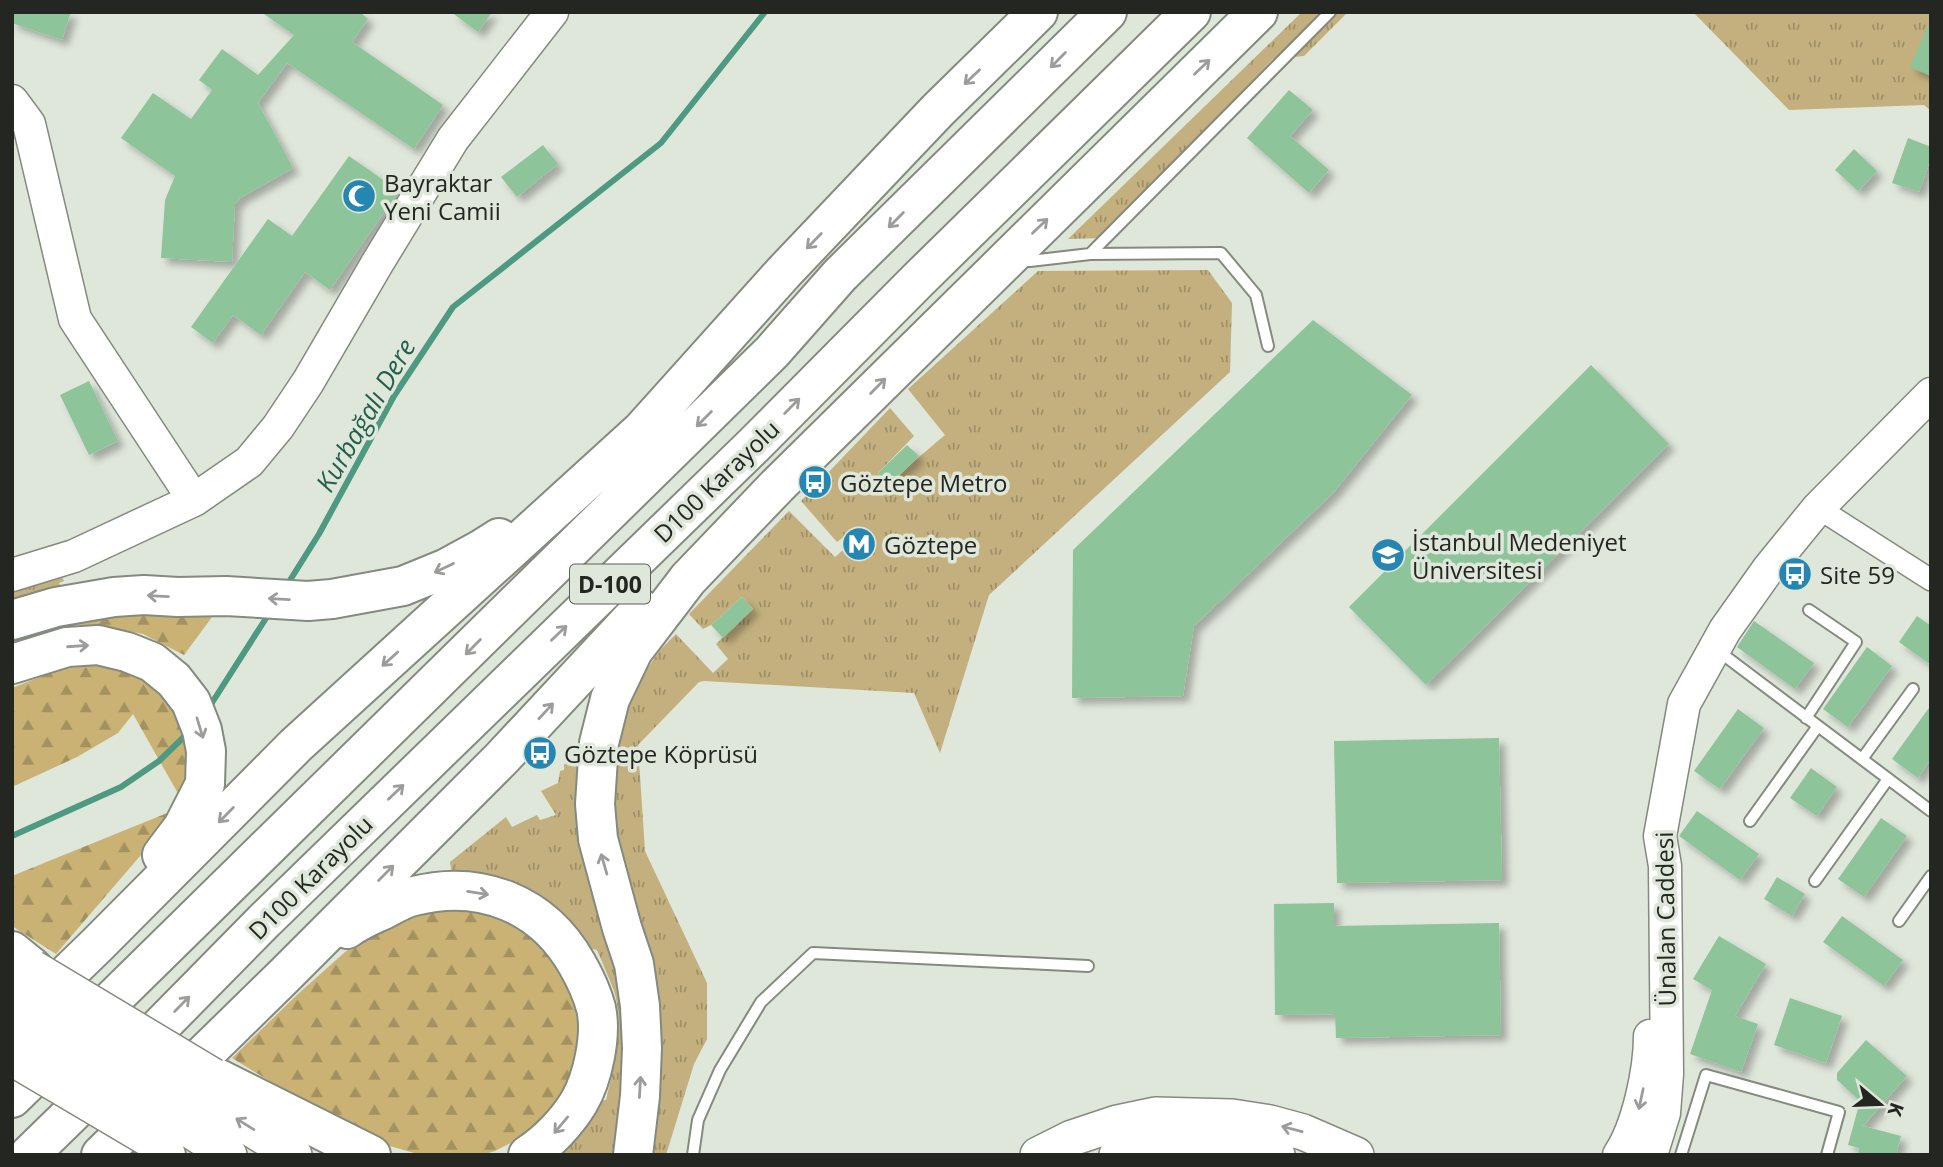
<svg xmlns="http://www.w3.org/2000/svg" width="1943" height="1167" viewBox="0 0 1943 1167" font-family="'Open Sans',sans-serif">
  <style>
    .grass { fill: url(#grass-tufts) }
    .forest { fill: url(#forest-firs) }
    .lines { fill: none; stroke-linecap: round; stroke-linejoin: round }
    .stream { stroke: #4d9982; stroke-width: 6 }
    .building { fill: #8dc499; filter: url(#shadow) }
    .lane-casing { stroke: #848a7e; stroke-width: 14 }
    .street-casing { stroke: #848a7e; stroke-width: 24 }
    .secondary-casing { stroke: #848a7e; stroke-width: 35 }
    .primary-casing { stroke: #848a7e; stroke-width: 38 }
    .highway-casing { stroke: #848a7e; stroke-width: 42 }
    .lane { stroke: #fff; stroke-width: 10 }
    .street { stroke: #fff; stroke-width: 21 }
    .secondary { stroke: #fff; stroke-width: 32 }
    .primary { stroke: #fff; stroke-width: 35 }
    .highway { stroke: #fff; stroke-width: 38 }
    .primary-bridge-casing { stroke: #848a7e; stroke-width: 38; stroke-linecap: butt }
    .primary-bridge { stroke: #fff; stroke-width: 35 }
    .oneway { stroke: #9c9d9b }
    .labels { text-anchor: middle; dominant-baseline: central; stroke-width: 7; stroke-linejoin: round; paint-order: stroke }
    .shield { fill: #dfe6da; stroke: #5b6058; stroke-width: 2 }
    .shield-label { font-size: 23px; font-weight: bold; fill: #232621 }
    .poi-label { font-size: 24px; fill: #232621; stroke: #dfe6da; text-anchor: start }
    .street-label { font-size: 24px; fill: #232621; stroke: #dfe6da }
    .water-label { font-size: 26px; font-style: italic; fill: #225f4d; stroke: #dfe6da }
  </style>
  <defs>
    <pattern id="grass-tufts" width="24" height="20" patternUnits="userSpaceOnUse" patternTransform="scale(1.75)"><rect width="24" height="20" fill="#c3b07e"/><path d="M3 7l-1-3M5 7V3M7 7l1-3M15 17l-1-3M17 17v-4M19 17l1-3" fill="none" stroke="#9e8f67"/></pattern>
    <pattern id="forest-firs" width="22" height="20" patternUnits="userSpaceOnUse" patternTransform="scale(1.75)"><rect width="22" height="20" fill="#cab275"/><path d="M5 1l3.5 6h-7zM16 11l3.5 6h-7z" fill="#a49160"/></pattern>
    <filter id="shadow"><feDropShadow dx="6" dy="6" stdDeviation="3.5" flood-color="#0004"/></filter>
  </defs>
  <rect width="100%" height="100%" fill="#dfe6da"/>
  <path class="grass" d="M 1302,12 L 1348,12 L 1304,56 L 1273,59 L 1103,238 L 1068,239 Z
    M 1693,12 L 1931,12 L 1931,111 L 1924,105 L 1789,110 Z
    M 1208,270 L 1232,303 L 1230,372 L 989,595 L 940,753 L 914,693 L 704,681 L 699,682 L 638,745 L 645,851 L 707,983 L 707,1039 L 694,1064 L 666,1155 L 648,1155 L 610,821 L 616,753 L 624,715 L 638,682 L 660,650 L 676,634 L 713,673 L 728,659 L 716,644 L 753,609 L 742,597 L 711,625 L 703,629 L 689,614 L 789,511 L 835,557 L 851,543 L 845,536 L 837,542 L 801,501 L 890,408 L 914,436 L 878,473 L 889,485 L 919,457 L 945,435 L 908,389 L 1038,271 Z
    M 62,577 L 64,581 L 59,583 L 61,588 L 12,604 L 12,589 Z
    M 576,763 L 583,766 L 622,971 L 625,1052 L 621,1099 L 614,1139 L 615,1155 L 548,1155 L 593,1101 L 606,1100 C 614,1065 625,1027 614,991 C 609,978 603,964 597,950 L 583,947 L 452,873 L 450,862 L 506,817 L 512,827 L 537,815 L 540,820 L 556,815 L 541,791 L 558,783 L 560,771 L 564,770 L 564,764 Z"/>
  <path class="forest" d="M 215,613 L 184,655 L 143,634 L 105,626 L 78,625 L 41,633 L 12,642 L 12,632 L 69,615 Z
    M 100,659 L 158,684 L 190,735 L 184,804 L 133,714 L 118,733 L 77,757 L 12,787 L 12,688 L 50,673 L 52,662 Z
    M 182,807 L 56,954 L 12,926 L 12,876 Z
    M 444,907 L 494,915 L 528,933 L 553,956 L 570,985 L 578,1024 L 576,1061 L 561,1098 L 543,1120 L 518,1139 L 495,1151 L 482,1155 L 425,1155 L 414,1153 L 386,1145 L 291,1094 L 232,1058 L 298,994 L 345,952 L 403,913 Z"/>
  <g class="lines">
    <path class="stream" d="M 287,585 L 319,534 L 394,396 L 453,307 L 661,143 L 765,12
      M 208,709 L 270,612
      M 12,836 L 121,787 L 159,761 L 190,731"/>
  </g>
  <path class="building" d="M 12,12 L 71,12 L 62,40 L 12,23 Z
    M 261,12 L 360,12 L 368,19 L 352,42 L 443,105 L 414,149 L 287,63 L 258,103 L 293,168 L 240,198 L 235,204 L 232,262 L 161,258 L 165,200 L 175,176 L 121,138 L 153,93 L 191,119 L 212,90 L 199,80 L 222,49 L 258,75 L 294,35 Z
    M 451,12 L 492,12 L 478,32 Z
    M 1931,19 L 1931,76 L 1910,67 Z
    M 1289,90 L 1313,110 L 1290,136 L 1329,170 L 1309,193 L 1247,138 Z
    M 1908,138 L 1931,147 L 1931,158 L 1919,192 L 1892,183 Z
    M 543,145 L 558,164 L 517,197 L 501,177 Z
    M 1854,149 L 1877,171 L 1858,191 L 1835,170 Z
    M 349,156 L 399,191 L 330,290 L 305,272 L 261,335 L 233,315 L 213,343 L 191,327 L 268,219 L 292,236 Z
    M 1313,320 L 1412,395 L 1333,493 L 1194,626 L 1183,696 L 1072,698 L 1073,550 Z
    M 1591,365 L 1669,444 L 1426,685 L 1349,607 Z
    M 89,381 L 118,441 L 89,455 L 60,395 Z
    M 907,445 L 919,456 L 889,485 L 878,473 Z
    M 742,597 L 753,609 L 723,638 L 711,625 Z
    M 1917,616 L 1931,626 L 1931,665 L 1899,642 Z
    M 1754,621 L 1814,663 L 1795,689 L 1737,647 Z
    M 1867,647 L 1892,666 L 1848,727 L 1823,709 Z
    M 1931,705 L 1931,759 L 1918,778 L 1892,759 Z
    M 1738,709 L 1764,728 L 1720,789 L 1694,771 Z
    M 1499,738 L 1502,880 L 1337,883 L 1334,741 Z
    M 1811,768 L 1837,787 L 1817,816 L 1790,798 Z
    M 1697,811 L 1759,854 L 1740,880 L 1679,836 Z
    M 1881,818 L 1907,836 L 1864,897 L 1838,879 Z
    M 1777,877 L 1805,894 L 1792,916 L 1764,899 Z
    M 1334,903 L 1334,926 L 1499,923 L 1501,1035 L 1336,1038 L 1335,1014 L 1275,1015 L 1274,904 Z
    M 1842,916 L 1903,960 L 1884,986 L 1823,942 Z
    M 1719,936 L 1766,964 L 1735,1016 L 1758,1024 L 1741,1072 L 1690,1054 L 1712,990 L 1693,979 Z
    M 1790,998 L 1842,1016 L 1826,1063 L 1774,1045 Z
    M 1866,1040 L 1907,1076 L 1863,1126 L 1901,1136 L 1896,1155 L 1858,1155 L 1859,1148 L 1848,1145 L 1860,1101 L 1837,1080 L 1837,1073 Z"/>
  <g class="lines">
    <g class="lane-casing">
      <path id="lane" d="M 1090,254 L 1330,12
        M 1020,260 L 1030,261 L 1090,254 L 1221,253 L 1256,295 L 1268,346
        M 1717,650 L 1931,811
        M 1806,718 L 1856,642 L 1809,610
        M 1862,759 L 1913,689
        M 1750,821 L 1818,726
        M 1815,881 L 1888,779
        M 1899,921 L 1931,876
        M 693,1155 L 698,1120 L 720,1070 L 761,1002 L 813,953 L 1088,966
        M 1681,1155 L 1706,1075 L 1839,1112 L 1827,1155"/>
    </g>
    <g class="street-casing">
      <path id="street" d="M 1818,508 L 1931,580"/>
    </g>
    <g class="secondary-casing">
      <path id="secondary" d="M 12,101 L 29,124 L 75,319 L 194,500
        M 12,575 L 74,556 L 194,500 L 249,462 L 278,427 L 308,382 L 378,262 L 453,139 L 552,12
        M 1619,1155 C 1638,1127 1650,1070 1650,1036
        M 1651,1155 L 1664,1113 L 1667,1074 L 1665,866 L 1660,836 L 1684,704 L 1725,630 L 1769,568 L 1818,508 L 1931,394"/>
    </g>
    <g class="primary-casing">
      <path id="primary" d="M 195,1094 L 294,1155
        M 171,1118 L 229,1155
        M 1038,1155 L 1072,1138 L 1117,1123 L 1155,1115 L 1232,1117 L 1270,1123 L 1303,1132 L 1356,1155
        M 1117,1155 C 1139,1150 1161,1144 1183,1144 C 1215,1144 1246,1150 1277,1155"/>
    </g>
    <g class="highway-casing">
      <path id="highway" d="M 12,620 L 56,607 L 114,597 L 144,595 L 178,597 L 226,596 L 308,601 L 332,599 L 403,586 L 447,568 L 480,550 L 499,538
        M 12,664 L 67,647 L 98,645 L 127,652 L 152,662 L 174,680 L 191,702 L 202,730 L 206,751 L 205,784 L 183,827 L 162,855
        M 347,929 C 359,920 372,915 385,909 C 394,904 404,898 414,896 C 481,879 543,904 577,964 C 585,978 592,993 596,1008 C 602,1035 593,1078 579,1102 C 567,1122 548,1142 528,1155
        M 12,951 L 33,968
        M 33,1007 L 97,945 L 296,745 L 642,430 L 784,272 L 938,110 L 1038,12
        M 213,1076 L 371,1155
        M 12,1098 L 772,352 L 840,275 L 1107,12
        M 149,1139 L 166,1155
        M 29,1155 L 142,1045 L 264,921 L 754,445 L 919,279 L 1191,12
        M 101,1155 L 286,974 L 501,759 L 641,609
        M 633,1155 L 640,1096 L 642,1048 L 640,1006 L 634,964 L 622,928 L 598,839 L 595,804 L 599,743 L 610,699 L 633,651 L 688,579 L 777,486 L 1258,12"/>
    </g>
    <use href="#lane" class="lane"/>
    <use href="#street" class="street"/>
    <use href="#secondary" class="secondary"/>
    <use href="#primary" class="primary"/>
    <use href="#highway" class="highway"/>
    <g class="primary-bridge-casing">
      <path id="primary-bridge" d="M 33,968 L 213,1076
        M 12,988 L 195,1094
        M 12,1024 L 171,1118
        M 12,1058 L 149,1139"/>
    </g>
    <use href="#primary-bridge" class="primary-bridge"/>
  </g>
  <defs><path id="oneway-shaft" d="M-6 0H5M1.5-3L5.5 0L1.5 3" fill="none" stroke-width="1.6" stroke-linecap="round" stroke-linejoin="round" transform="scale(1.75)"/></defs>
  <g class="oneway">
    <use href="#oneway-shaft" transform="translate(1058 60) rotate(135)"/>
    <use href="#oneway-shaft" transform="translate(1202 67) rotate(-44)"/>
    <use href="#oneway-shaft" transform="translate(972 77) rotate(136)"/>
    <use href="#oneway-shaft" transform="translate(896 220) rotate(135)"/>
    <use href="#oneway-shaft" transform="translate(1040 226) rotate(-44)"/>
    <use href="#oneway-shaft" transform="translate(814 241) rotate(134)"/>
    <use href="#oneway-shaft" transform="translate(878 386) rotate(-45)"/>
    <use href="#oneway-shaft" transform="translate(792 406) rotate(-45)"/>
    <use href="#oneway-shaft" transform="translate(704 419) rotate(135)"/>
    <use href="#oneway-shaft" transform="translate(444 568) rotate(155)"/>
    <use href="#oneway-shaft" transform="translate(158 596) rotate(-177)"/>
    <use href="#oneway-shaft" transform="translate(279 599) rotate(-177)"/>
    <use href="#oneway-shaft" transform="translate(559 633) rotate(-44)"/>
    <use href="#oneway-shaft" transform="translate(78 646) rotate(-4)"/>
    <use href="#oneway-shaft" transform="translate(473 647) rotate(135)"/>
    <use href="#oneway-shaft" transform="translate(390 659) rotate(138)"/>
    <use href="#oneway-shaft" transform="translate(546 711) rotate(-47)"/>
    <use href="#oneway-shaft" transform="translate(200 728) rotate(73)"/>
    <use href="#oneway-shaft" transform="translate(396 792) rotate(-44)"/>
    <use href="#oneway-shaft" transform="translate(226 815) rotate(135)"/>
    <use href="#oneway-shaft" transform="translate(604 864) rotate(-106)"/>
    <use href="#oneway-shaft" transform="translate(386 873) rotate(-45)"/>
    <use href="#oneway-shaft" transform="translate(478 893) rotate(9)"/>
    <use href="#oneway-shaft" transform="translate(182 1004) rotate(-45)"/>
    <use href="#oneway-shaft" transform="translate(640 1087) rotate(-87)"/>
    <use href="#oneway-shaft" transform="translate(1641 1099) rotate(102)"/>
    <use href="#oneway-shaft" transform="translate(245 1124) rotate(-148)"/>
    <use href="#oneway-shaft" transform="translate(561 1125) rotate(130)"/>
    <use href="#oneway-shaft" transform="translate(1292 1129) rotate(-165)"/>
  </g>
  <defs>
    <g id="mosque-disc" transform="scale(1.75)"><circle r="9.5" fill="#2486b1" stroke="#dfe6da"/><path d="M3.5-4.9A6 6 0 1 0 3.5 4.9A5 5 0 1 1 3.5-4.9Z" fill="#fff"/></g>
    <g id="bus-disc" transform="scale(1.75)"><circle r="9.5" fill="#2486b1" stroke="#dfe6da"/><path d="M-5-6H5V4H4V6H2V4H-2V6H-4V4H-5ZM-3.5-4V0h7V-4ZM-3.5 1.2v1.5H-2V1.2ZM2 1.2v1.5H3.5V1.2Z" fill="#fff"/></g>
    <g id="metro-disc" transform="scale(1.75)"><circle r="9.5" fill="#2486b1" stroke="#dfe6da"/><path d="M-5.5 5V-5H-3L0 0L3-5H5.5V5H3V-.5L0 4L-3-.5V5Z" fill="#fff"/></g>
    <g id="university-disc" transform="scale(1.75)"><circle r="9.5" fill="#2486b1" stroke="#dfe6da"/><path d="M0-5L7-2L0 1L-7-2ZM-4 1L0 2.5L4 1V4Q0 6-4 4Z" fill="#fff"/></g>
  </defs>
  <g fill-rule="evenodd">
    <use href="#mosque-disc" x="359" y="196"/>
    <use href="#bus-disc" x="815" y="482"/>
    <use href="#metro-disc" x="859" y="544"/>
    <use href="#university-disc" x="1388" y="555"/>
    <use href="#bus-disc" x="1795" y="574"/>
    <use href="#bus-disc" x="540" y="753"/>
  </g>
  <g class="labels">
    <rect class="shield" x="570" y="564.5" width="80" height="39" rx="5"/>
    <g class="shield-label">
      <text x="610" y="584">D-100</text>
    </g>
    <g class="poi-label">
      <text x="384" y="182">Bayraktar<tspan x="384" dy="28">Yeni Camii</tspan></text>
      <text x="840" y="482">Göztepe Metro</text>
      <text x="1412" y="541">İstanbul Medeniyet<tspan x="1412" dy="28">Üniversitesi</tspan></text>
      <text x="884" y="544">Göztepe</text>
      <text x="1820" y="574">Site 59</text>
      <text x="564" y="753">Göztepe Köprüsü</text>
    </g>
    <g class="street-label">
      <text transform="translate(716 481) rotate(-44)">D100 Karayolu</text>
      <text transform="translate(310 877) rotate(-45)">D100 Karayolu</text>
      <text transform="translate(1665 919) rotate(-91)">Ünalan Caddesi</text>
    </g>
    <g class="water-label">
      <text transform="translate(365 415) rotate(-60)">Kurbağalı Dere</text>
    </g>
  </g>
  <rect width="1943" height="1167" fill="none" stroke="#232621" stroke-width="28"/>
  <g transform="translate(1880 1104) rotate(109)" stroke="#dfe6da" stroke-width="5" paint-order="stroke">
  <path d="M0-5L12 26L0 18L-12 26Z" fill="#232621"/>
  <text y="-10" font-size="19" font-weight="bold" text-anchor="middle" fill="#232621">K</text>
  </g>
</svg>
